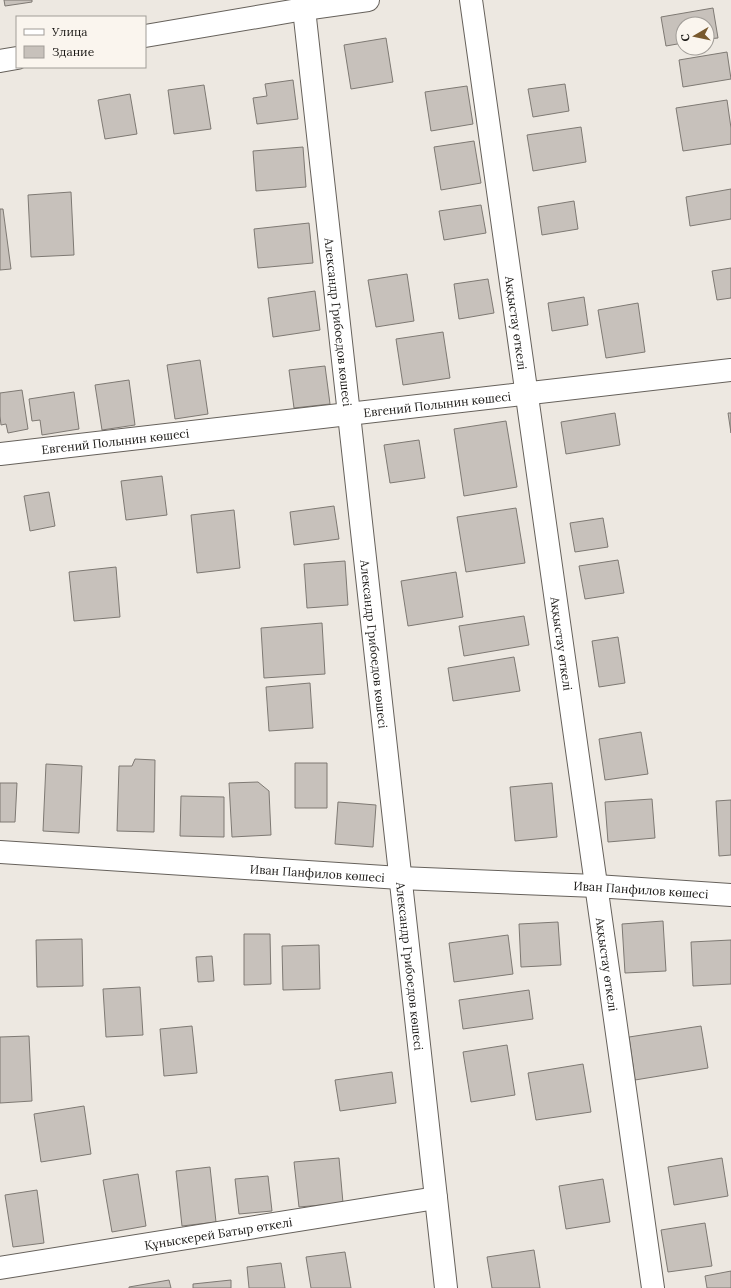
<svg xmlns="http://www.w3.org/2000/svg" width="731" height="1288" viewBox="0 0 731 1288" font-family="Lora,serif">
  <style>
    .building { fill: #c7c1bb; stroke: #7e7973 }
    .lines { fill: none; stroke-linecap: round; stroke-linejoin: round }
    .minor-casing { stroke: #66615b; stroke-width: 24 }
    .minor { stroke: #fff; stroke-width: 22 }
    .labels { text-anchor: middle; dominant-baseline: central; stroke-width: 4; stroke-linejoin: round; paint-order: stroke }
    .street-label { font-size: 12px; fill: #1c1a17; stroke: #faf5ee }
  </style>
  <rect width="100%" height="100%" fill="#ede8e1"/>
  <path class="building" d="M 4,0 L 32,0 L 32,2 L 5,6 Z
    M 713,8 L 718,38 L 707,39 L 707,24 L 683,24 L 683,43 L 666,46 L 661,17 Z
    M 386,38 L 393,82 L 351,89 L 344,45 Z
    M 727,52 L 731,79 L 683,87 L 679,60 Z
    M 293,80 L 298,119 L 257,124 L 253,98 L 267,96 L 265,84 Z
    M 565,84 L 569,111 L 533,117 L 528,89 Z
    M 204,85 L 211,129 L 174,134 L 168,90 Z
    M 467,86 L 473,124 L 431,131 L 425,92 Z
    M 130,94 L 137,134 L 105,139 L 98,100 Z
    M 727,100 L 731,128 L 731,144 L 683,151 L 676,108 Z
    M 581,127 L 586,162 L 533,171 L 527,135 Z
    M 474,141 L 481,183 L 441,190 L 434,147 Z
    M 303,147 L 306,187 L 256,191 L 253,151 Z
    M 731,189 L 731,219 L 690,226 L 686,197 Z
    M 71,192 L 74,255 L 31,257 L 28,195 Z
    M 574,201 L 578,229 L 542,235 L 538,207 Z
    M 481,205 L 486,233 L 444,240 L 439,211 Z
    M 0,209 L 3,209 L 11,269 L 0,270 Z
    M 309,223 L 313,263 L 258,268 L 254,229 Z
    M 731,268 L 731,298 L 717,300 L 712,271 Z
    M 407,274 L 414,321 L 376,327 L 368,280 Z
    M 488,279 L 494,313 L 459,319 L 454,284 Z
    M 315,291 L 320,330 L 273,337 L 268,298 Z
    M 584,297 L 588,325 L 552,331 L 548,303 Z
    M 638,303 L 645,352 L 606,358 L 598,310 Z
    M 443,332 L 450,378 L 403,385 L 396,339 Z
    M 200,360 L 208,414 L 175,419 L 167,365 Z
    M 325,366 L 330,404 L 294,408 L 289,370 Z
    M 129,380 L 135,425 L 102,430 L 95,385 Z
    M 22,390 L 28,429 L 8,433 L 6,424 L 1,425 L 0,416 L 0,393 Z
    M 74,392 L 79,429 L 42,435 L 40,420 L 32,421 L 29,399 Z
    M 615,413 L 620,445 L 566,454 L 561,422 Z
    M 728,413 L 731,413 L 731,433 Z
    M 506,421 L 517,487 L 464,496 L 454,429 Z
    M 419,440 L 425,478 L 390,483 L 384,445 Z
    M 162,476 L 167,515 L 126,520 L 121,481 Z
    M 49,492 L 55,526 L 30,531 L 24,496 Z
    M 334,506 L 339,539 L 294,545 L 290,512 Z
    M 516,508 L 525,563 L 466,572 L 457,517 Z
    M 234,510 L 240,568 L 197,573 L 191,515 Z
    M 603,518 L 608,547 L 575,552 L 570,523 Z
    M 618,560 L 624,593 L 585,599 L 579,566 Z
    M 345,561 L 348,605 L 307,608 L 304,564 Z
    M 116,567 L 120,617 L 74,621 L 69,572 Z
    M 456,572 L 463,617 L 408,626 L 401,581 Z
    M 524,616 L 529,645 L 464,656 L 459,626 Z
    M 322,623 L 325,674 L 264,678 L 261,628 Z
    M 618,637 L 625,683 L 599,687 L 592,641 Z
    M 514,657 L 520,691 L 453,701 L 448,668 Z
    M 310,683 L 313,728 L 269,731 L 266,687 Z
    M 641,732 L 648,774 L 605,780 L 599,739 Z
    M 135,759 L 155,760 L 154,832 L 117,831 L 119,766 L 132,766 Z
    M 295,763 L 327,763 L 327,808 L 295,808 Z
    M 46,764 L 82,766 L 79,833 L 43,831 Z
    M 258,782 L 269,791 L 271,835 L 232,837 L 229,783 Z
    M 0,783 L 17,783 L 15,822 L 0,822 Z
    M 552,783 L 557,837 L 515,841 L 510,787 Z
    M 181,796 L 224,797 L 224,837 L 180,836 Z
    M 652,799 L 655,838 L 608,842 L 605,802 Z
    M 731,800 L 731,855 L 719,856 L 716,801 Z
    M 338,802 L 376,805 L 373,847 L 335,844 Z
    M 663,921 L 666,971 L 625,973 L 622,924 Z
    M 558,922 L 561,965 L 521,967 L 519,924 Z
    M 244,934 L 270,934 L 271,984 L 244,985 Z
    M 508,935 L 513,974 L 454,982 L 449,943 Z
    M 82,939 L 83,986 L 37,987 L 36,940 Z
    M 731,940 L 731,984 L 693,986 L 691,942 Z
    M 319,945 L 320,989 L 283,990 L 282,946 Z
    M 212,956 L 214,981 L 198,982 L 196,957 Z
    M 140,987 L 143,1035 L 106,1037 L 103,989 Z
    M 529,990 L 533,1019 L 463,1029 L 459,1000 Z
    M 192,1026 L 197,1073 L 164,1076 L 160,1029 Z
    M 701,1026 L 708,1068 L 635,1080 L 629,1037 Z
    M 29,1036 L 32,1101 L 0,1103 L 0,1037 Z
    M 507,1045 L 515,1095 L 471,1102 L 463,1052 Z
    M 583,1064 L 591,1112 L 536,1120 L 528,1073 Z
    M 392,1072 L 396,1103 L 340,1111 L 335,1080 Z
    M 84,1106 L 91,1154 L 41,1162 L 34,1114 Z
    M 339,1158 L 343,1203 L 299,1207 L 294,1162 Z
    M 722,1158 L 728,1196 L 674,1205 L 668,1167 Z
    M 210,1167 L 216,1222 L 182,1226 L 176,1171 Z
    M 138,1174 L 146,1226 L 112,1232 L 103,1180 Z
    M 268,1176 L 272,1211 L 239,1214 L 235,1179 Z
    M 603,1179 L 610,1222 L 566,1229 L 559,1186 Z
    M 37,1190 L 44,1243 L 13,1247 L 5,1195 Z
    M 705,1223 L 712,1266 L 668,1272 L 661,1230 Z
    M 534,1250 L 540,1288 L 492,1288 L 487,1257 Z
    M 345,1252 L 351,1288 L 311,1288 L 306,1257 Z
    M 281,1263 L 285,1288 L 249,1288 L 247,1267 Z
    M 731,1271 L 731,1288 L 707,1288 L 705,1276 Z
    M 169,1280 L 171,1288 L 129,1288 L 129,1287 Z
    M 231,1280 L 231,1288 L 193,1288 L 193,1284 Z"/>
  <g class="lines">
    <g class="minor-casing">
      <g id="minor">
        <path id="s1" d="M 303,0 L 446,1288"/>
        <path id="s2" d="M 471,0 L 653,1288"/>
        <path d="M 145,36 L 304,9 L 368,0"/>
        <path d="M 0,61 L 17,58"/>
        <path id="s3" d="M 0,454 L 731,370"/>
        <path id="s4" d="M 0,852 L 400,878 L 596,886 L 731,895"/>
        <path id="s5" d="M 0,1268 L 436,1198"/>
      </g>
    </g>
    <use href="#minor" class="minor"/>
  </g>
  <g class="labels">
    <g class="street-label">
      <text stroke="none"><textPath href="#s1" startOffset="324">Александр Грибоедов көшесі</textPath></text>
      <text stroke="none"><textPath href="#s2" startOffset="326">Аққыстау өткелі</textPath></text>
      <text stroke="none"><textPath href="#s3" startOffset="440">Евгений Полынин көшесі</textPath></text>
      <text stroke="none"><textPath href="#s3" startOffset="116">Евгений Полынин көшесі</textPath></text>
      <text stroke="none"><textPath href="#s1" startOffset="648">Александр Грибоедов көшесі</textPath></text>
      <text stroke="none"><textPath href="#s2" startOffset="650">Аққыстау өткелі</textPath></text>
      <text stroke="none"><textPath href="#s4" startOffset="318">Иван Панфилов көшесі</textPath></text>
      <text stroke="none"><textPath href="#s4" startOffset="642">Иван Панфилов көшесі</textPath></text>
      <text stroke="none"><textPath href="#s2" startOffset="974">Аққыстау өткелі</textPath></text>
      <text stroke="none"><textPath href="#s1" startOffset="972">Александр Грибоедов көшесі</textPath></text>
      <text stroke="none"><textPath href="#s5" startOffset="221">Құныскерей Батыр өткелі</textPath></text>
    </g>
  </g>
  <rect x="16" y="16" width="130" height="52" fill="#faf5ee" stroke="#a19d98"/>
  <rect x="24" y="29" width="20" height="6" fill="#ffffff" stroke="#a19d98"/>
  <text x="52" y="36" font-size="12" fill="#1c1a17">Улица</text>
  <rect x="24" y="46" width="20" height="12" fill="#c7c1bb" stroke="#a19d98"/>
  <text x="52" y="56" font-size="12" fill="#1c1a17">Здание</text>
  <g transform="translate(695 36) rotate(261)"><circle r="19" fill="#faf5ee" stroke="#a19d98"/>
  <path d="M0-3L7 15L0 10L-7 15Z" fill="#78592e"/>
  <text y="-6" font-size="11" font-weight="bold" text-anchor="middle" fill="#1c1a17">С</text>
  </g>
</svg>
